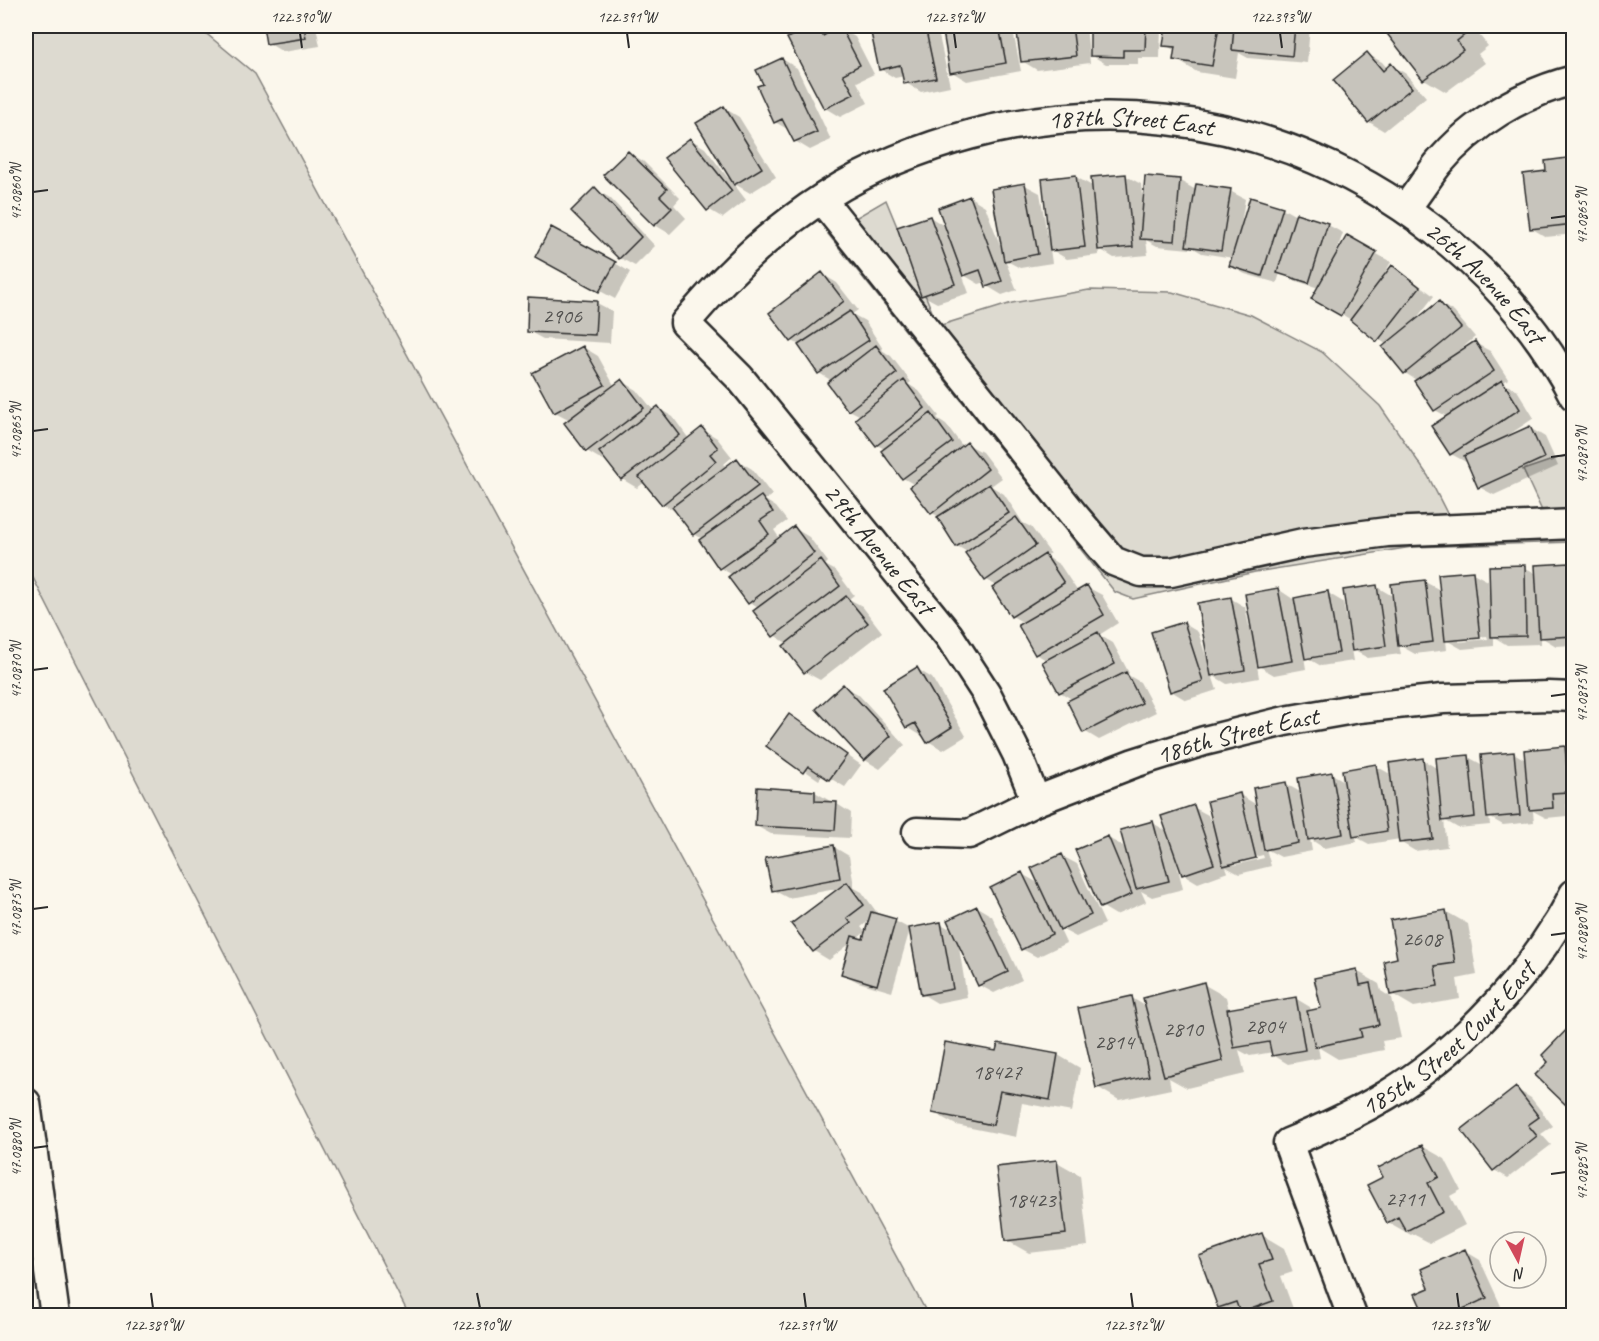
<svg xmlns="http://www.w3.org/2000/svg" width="1599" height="1341" viewBox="0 0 1599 1341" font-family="Caveat,sans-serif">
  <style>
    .green { fill: #dddad0; stroke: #84827e; stroke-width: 1.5 }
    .shadow { fill: #0003; fill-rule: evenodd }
    .building { fill: #c7c4bc; stroke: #2b2b2b; stroke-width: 1.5 }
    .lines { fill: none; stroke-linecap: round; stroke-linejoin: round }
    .minor-casing { stroke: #2b2b2b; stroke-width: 33 }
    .minor { stroke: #fbf7ec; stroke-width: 28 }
    .ticks { fill: none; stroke: #2b2b2b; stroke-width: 2 }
    .labels { text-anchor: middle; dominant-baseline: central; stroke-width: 4.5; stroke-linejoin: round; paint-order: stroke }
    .number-label { font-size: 22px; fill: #52514f }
    .street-label { font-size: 26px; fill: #2b2b2b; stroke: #fbf7ec }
    .neatline { fill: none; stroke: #2b2b2b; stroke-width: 2 }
    .ticks-label { font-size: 15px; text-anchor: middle; fill: #2b2b2b }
  </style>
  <rect width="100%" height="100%" fill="#fbf7ec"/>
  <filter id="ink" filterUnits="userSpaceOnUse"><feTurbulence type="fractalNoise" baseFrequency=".0167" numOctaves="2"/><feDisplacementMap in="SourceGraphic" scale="12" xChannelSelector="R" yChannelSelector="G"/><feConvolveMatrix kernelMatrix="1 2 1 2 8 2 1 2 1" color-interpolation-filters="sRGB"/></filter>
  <g filter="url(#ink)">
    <path class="green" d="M 26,26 L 197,26 L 255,74 L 928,1315 L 409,1315 L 26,564 Z
      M 886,200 L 938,326 L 1012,303 L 1089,290 L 1172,292 L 1251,315 L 1322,352 L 1380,406 L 1428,476 L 1450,519 L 1544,515 L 1523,470 L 1573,453 L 1573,542 L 1412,547 L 1255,572 L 1133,599 L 1115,592 L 828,234 Z"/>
    <path class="shadow" d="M 265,26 L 316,26 L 320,46 L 283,52 L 268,43 Z
      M 815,26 L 831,33 L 840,28 L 855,37 L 874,74 L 857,82 L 868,103 L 840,117 L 825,108 L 789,39 Z
      M 888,26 L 937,27 L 950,86 L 921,92 L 906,83 L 904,76 L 895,78 L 880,69 L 871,29 Z
      M 943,26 L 1012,26 L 1021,71 L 967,81 L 952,72 Z
      M 1028,26 L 1086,26 L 1090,63 L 1037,70 L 1022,61 L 1029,33 Z
      M 1092,26 L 1161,26 L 1160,58 L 1138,58 L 1138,64 L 1106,64 L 1091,55 Z
      M 1168,26 L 1310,26 L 1307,63 L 1248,58 L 1239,53 L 1235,78 L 1197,72 L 1175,59 L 1176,51 L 1165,45 Z
      M 1383,26 L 1472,26 L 1488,46 L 1478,54 L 1485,63 L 1446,92 L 1424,79 Z
      M 1367,54 L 1382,62 L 1388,69 L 1392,65 L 1406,74 L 1426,97 L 1384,131 L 1369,122 L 1335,80 Z
      M 782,59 L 797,68 L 831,140 L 810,150 L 795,141 L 789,130 L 775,122 L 765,84 Z
      M 724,108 L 739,117 L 776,177 L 750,193 L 733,183 L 746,200 L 723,218 L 708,209 L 690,139 L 705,148 L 728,178 L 730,176 Z
      M 628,152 L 643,161 L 680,198 L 674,205 L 686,218 L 670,234 L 655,225 L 605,175 Z
      M 1574,159 L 1574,234 L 1546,237 L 1531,228 L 1548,172 Z
      M 1126,176 L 1141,184 L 1143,206 L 1180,181 L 1196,190 L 1230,191 L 1245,199 L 1241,225 L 1282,208 L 1296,216 L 1297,215 L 1328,225 L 1343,233 L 1335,256 L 1337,256 L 1347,237 L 1391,262 L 1382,278 L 1383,279 L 1392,267 L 1407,276 L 1434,296 L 1413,323 L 1439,303 L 1454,312 L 1475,337 L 1460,350 L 1462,351 L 1475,343 L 1490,351 L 1508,379 L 1503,383 L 1517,390 L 1534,418 L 1504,438 L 1505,439 L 1530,428 L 1545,437 L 1558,466 L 1494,495 L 1479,487 L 1468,461 L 1466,462 L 1451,454 L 1448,417 L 1435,410 L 1418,381 L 1405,373 L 1387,345 L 1355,322 L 1313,298 L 1319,288 L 1293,280 L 1280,273 L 1277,283 L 1245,274 L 1230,266 L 1233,258 L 1202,253 L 1190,246 L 1190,249 L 1157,246 L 1146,240 L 1148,255 L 1114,258 L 1098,248 L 1099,255 L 1067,259 L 1050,249 L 1052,263 L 1020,268 L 1005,260 L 1017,290 L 1002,295 L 987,286 L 986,282 L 979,284 L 962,274 L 969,293 L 937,303 L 922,295 L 930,217 L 946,227 L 970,197 L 985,206 L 1002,250 L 1003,249 L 1025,185 L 1040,193 L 1048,240 L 1051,239 L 1076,177 L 1094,187 Z
      M 595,189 L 610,198 L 655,246 L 635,266 L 620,258 Z
      M 615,263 L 630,272 L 615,299 L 552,265 Z
      M 822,274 L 837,283 L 858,310 L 852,314 L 865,321 L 883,349 L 882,350 L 891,356 L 911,382 L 908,384 L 919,391 L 939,416 L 937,418 L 946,424 L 963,447 L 967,444 L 982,452 L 1002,478 L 991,486 L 1004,494 L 1023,523 L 1031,527 L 1050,553 L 1046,556 L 1060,565 L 1078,592 L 1087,587 L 1102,595 L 1118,623 L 1099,635 L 1113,643 L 1129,673 L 1126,674 L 1140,682 L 1156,712 L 1099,740 L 1084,731 L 1073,700 L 1060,692 L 1048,661 L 1036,654 L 1024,623 L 1012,616 L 998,587 L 987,580 L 967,554 L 969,553 L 957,546 L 940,517 L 932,513 L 915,485 L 903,478 L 886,450 L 877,445 L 861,416 L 849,410 L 832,381 L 819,373 L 800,345 L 792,341 Z
      M 597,303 L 612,311 L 610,343 L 543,339 L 528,331 Z
      M 583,347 L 598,356 L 615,387 L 622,381 L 637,390 L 654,411 L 658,408 L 673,417 L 689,439 L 702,429 L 717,438 L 732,457 L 724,464 L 727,467 L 737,460 L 752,469 L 772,495 L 765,500 L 776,507 L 787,521 L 774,530 L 780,539 L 794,528 L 809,537 L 828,562 L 825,565 L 836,571 L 854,595 L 849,599 L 862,606 L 882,632 L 820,680 L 805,672 L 788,644 L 774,635 L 759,608 L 749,603 L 733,575 L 720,568 L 703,539 L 694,534 L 678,513 L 663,504 L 645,482 L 637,488 L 622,479 L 605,457 L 602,460 L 587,451 L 570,420 L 555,412 Z
      M 1570,565 L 1574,567 L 1574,645 L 1556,646 L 1541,637 L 1541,644 L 1507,645 L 1494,637 L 1494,646 L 1462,649 L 1446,640 L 1447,650 L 1415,654 L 1399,645 L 1401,654 L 1368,658 L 1351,649 L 1353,661 L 1321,666 L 1304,656 L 1306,669 L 1274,675 L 1257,665 L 1259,678 L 1227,684 L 1212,675 L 1217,690 L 1186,700 L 1171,691 L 1183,623 L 1198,632 L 1207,659 L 1209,659 L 1230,598 L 1245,607 L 1249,626 L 1252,626 L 1278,589 L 1293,599 L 1328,593 L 1343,602 L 1346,619 L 1348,619 L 1377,587 L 1394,597 L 1425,582 L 1442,591 L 1473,573 L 1488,581 L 1489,596 L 1491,595 L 1524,567 L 1537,574 ZM 1487,636 L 1488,639 L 1459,642 L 1459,639 Z
      M 917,669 L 932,678 L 966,736 L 943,750 L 928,741 L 924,735 L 922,736 L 907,727 Z
      M 843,686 L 858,694 L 905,745 L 880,769 L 865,760 L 818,709 Z
      M 804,725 L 861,765 L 845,787 L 823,774 L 819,780 L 768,746 Z
      M 1565,748 L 1574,753 L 1574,801 L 1566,801 L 1567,816 L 1546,818 L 1533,811 L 1534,822 L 1503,825 L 1489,817 L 1490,825 L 1458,828 L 1444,820 L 1447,847 L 1415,851 L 1400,842 L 1400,839 L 1369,844 L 1356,837 L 1357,842 L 1324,848 L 1310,839 L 1312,851 L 1281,857 L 1266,849 L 1271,866 L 1239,874 L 1226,867 L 1228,872 L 1198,883 L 1183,874 L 1178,860 L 1176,860 L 1183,889 L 1152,897 L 1141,891 L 1146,902 L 1116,915 L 1101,906 L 1108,838 L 1123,846 L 1126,853 L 1128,853 L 1153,823 L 1168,832 L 1193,807 L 1208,815 L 1212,825 L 1214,824 L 1240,795 L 1257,805 L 1286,784 L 1302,793 L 1332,774 L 1346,782 L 1376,766 L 1392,775 L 1423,760 L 1438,769 L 1468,757 L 1483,765 L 1514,753 L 1527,761 ZM 1263,855 L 1264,858 L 1234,865 L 1234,862 Z
      M 815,792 L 830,801 L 830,804 L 837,804 L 851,813 L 850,838 L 771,834 L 756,826 Z
      M 834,847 L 849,856 L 854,886 L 851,886 L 862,892 L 878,914 L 876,915 L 895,921 L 910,929 L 892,992 L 858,982 L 843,974 L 852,942 L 829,960 L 814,951 L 841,888 L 788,898 L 773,890 ZM 870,920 L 864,941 L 857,939 L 865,932 L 861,927 Z
      M 1062,856 L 1077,864 L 1105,924 L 1076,937 L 1059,928 L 1066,943 L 1037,957 L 1022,949 L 1022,874 L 1040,884 Z
      M 977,907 L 992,916 L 1022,980 L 994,993 L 979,985 L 958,941 L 967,997 L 937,1003 L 922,994 L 941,924 L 954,931 Z
      M 1445,911 L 1468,924 L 1477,975 L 1457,979 L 1460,999 L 1414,1007 L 1392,994 L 1399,960 Z
      M 1357,971 L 1379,984 L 1381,991 L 1392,998 L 1401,1038 L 1382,1041 L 1384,1050 L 1338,1059 L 1318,1047 L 1320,1058 L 1288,1064 L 1273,1055 L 1273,1052 L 1250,1056 L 1239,1050 L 1245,1074 L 1187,1088 L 1169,1078 L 1171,1089 L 1119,1100 L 1097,1087 L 1132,998 L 1147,1007 L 1203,984 L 1226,997 L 1229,1010 L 1295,998 L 1310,1007 L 1311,1012 L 1322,1010 Z
      M 1574,1024 L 1574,1108 L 1567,1104 L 1550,1062 Z
      M 999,1045 L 1058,1055 L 1080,1068 L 1072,1112 L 1022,1103 L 1016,1137 L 956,1125 L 934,1113 L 997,1052 Z
      M 1516,1089 L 1531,1098 L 1553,1126 L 1541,1134 L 1551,1145 L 1508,1178 L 1494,1170 Z
      M 1422,1146 L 1445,1159 L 1461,1190 L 1450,1196 L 1465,1225 L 1430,1243 L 1413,1234 L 1411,1235 L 1388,1222 L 1385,1178 Z
      M 1057,1162 L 1080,1175 L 1088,1246 L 1029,1253 L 1006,1240 Z
      M 1262,1235 L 1284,1248 L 1293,1272 L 1281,1276 L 1295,1314 L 1290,1316 L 1234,1316 L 1219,1307 Z
      M 1465,1251 L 1480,1260 L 1501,1306 L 1481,1316 L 1427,1316 L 1431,1289 Z"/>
    <path class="building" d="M 263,26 L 304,26 L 306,38 L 266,44 Z
      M 812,26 L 817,26 L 823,36 L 840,26 L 860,65 L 843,74 L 854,94 L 824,109 L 787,38 Z
      M 881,26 L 925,26 L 936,78 L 904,84 L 900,65 L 879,70 L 870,28 Z
      M 942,26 L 999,26 L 1006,63 L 950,73 Z
      M 1027,26 L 1072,26 L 1076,56 L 1021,62 L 1017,33 L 1027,32 Z
      M 1090,26 L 1146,26 L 1145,50 L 1123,50 L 1123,57 L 1090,56 Z
      M 1166,26 L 1219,26 L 1212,66 L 1173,60 L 1175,47 L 1163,46 Z
      M 1234,26 L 1295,26 L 1292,56 L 1232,50 Z
      M 1381,26 L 1461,26 L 1467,33 L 1457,41 L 1463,50 L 1423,80 Z
      M 1367,52 L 1383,71 L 1391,63 L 1412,88 L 1368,123 L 1333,80 Z
      M 782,58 L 817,132 L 794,142 L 782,119 L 774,123 L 757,86 L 763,84 L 756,70 Z
      M 724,106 L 762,168 L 734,185 L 696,123 Z
      M 690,138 L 732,191 L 707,211 L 664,158 Z
      M 628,151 L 667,189 L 660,196 L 672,208 L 654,226 L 603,175 Z
      M 1574,157 L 1574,224 L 1530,229 L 1523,174 L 1546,171 L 1545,161 Z
      M 1126,174 L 1133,247 L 1098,250 L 1091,177 Z
      M 1076,175 L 1085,247 L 1050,251 L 1042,179 Z
      M 1145,176 L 1180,179 L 1175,241 L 1140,239 Z
      M 1025,183 L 1038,254 L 1004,261 L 991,189 Z
      M 1196,184 L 1231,189 L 1221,251 L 1186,246 Z
      M 595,187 L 641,237 L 619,259 L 571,211 Z
      M 970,196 L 1002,281 L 986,287 L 980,270 L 963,276 L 938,208 Z
      M 1250,197 L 1283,207 L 1262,276 L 1229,266 Z
      M 1296,213 L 1328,223 L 1309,283 L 1277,273 Z
      M 930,216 L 955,284 L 921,296 L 897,227 Z
      M 551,227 L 616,262 L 599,292 L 535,257 Z
      M 1347,235 L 1377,252 L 1341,316 L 1311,299 Z
      M 1392,265 L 1420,287 L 1377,342 L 1350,320 Z
      M 822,272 L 844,301 L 791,342 L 769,313 Z
      M 528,297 L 597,301 L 595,335 L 527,332 Z
      M 1439,301 L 1461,328 L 1404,374 L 1382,347 Z
      M 850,311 L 869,340 L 818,374 L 798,345 Z
      M 1475,341 L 1494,371 L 1434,411 L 1414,381 Z
      M 876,345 L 897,373 L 848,411 L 827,383 Z
      M 583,346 L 605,385 L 554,413 L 532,373 Z
      M 622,379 L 644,408 L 586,452 L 564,423 Z
      M 904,380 L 925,408 L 876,446 L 855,419 Z
      M 1502,380 L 1520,409 L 1450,455 L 1431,426 Z
      M 658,406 L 680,435 L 621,480 L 599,452 Z
      M 931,413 L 952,442 L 902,479 L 881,451 Z
      M 1530,426 L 1544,458 L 1478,488 L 1464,456 Z
      M 702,427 L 718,448 L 710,454 L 716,461 L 662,505 L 639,477 Z
      M 967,442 L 988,469 L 931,514 L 910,487 Z
      M 737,458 L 758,486 L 693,535 L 672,507 Z
      M 989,484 L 1009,513 L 956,547 L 937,517 Z
      M 761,496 L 773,512 L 760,521 L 769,534 L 719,569 L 699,540 Z
      M 1016,517 L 1036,545 L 985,581 L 965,553 Z
      M 794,526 L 814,553 L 748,604 L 728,577 Z
      M 1045,554 L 1064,583 L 1011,617 L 992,588 Z
      M 821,560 L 840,586 L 773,637 L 753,611 Z
      M 1570,563 L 1574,636 L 1539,638 L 1535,565 Z
      M 1525,565 L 1526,636 L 1491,637 L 1489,566 Z
      M 1473,571 L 1480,638 L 1445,641 L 1438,574 Z
      M 1425,580 L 1433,642 L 1398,646 L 1391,584 Z
      M 1087,585 L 1104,615 L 1035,655 L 1018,625 Z
      M 1377,585 L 1386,646 L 1352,651 L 1343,590 Z
      M 1278,588 L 1292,661 L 1258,667 L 1245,594 Z
      M 1328,591 L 1339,653 L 1305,659 L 1294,598 Z
      M 846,596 L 868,623 L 804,673 L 783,646 Z
      M 1231,597 L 1245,670 L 1211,676 L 1197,603 Z
      M 1184,622 L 1203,681 L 1170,692 L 1151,632 Z
      M 1098,632 L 1115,664 L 1059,693 L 1042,662 Z
      M 917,667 L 952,727 L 927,743 L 915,723 L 906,728 L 883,688 Z
      M 1126,672 L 1142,703 L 1083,733 L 1067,701 Z
      M 843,684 L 891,736 L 864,761 L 816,709 Z
      M 789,714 L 847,755 L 829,780 L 808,766 L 803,773 L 766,746 Z
      M 1565,746 L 1569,792 L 1552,793 L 1553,808 L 1529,810 L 1524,750 Z
      M 1514,752 L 1520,815 L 1487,818 L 1481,755 Z
      M 1469,755 L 1475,817 L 1442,821 L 1436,758 Z
      M 1423,758 L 1433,839 L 1399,843 L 1389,763 Z
      M 1376,764 L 1387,831 L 1353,837 L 1342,770 Z
      M 1332,772 L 1343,834 L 1308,840 L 1298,778 Z
      M 1286,782 L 1298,843 L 1264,850 L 1253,788 Z
      M 757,787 L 815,791 L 815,801 L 837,802 L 835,830 L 755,826 Z
      M 1240,793 L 1256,858 L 1223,866 L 1207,801 Z
      M 1194,805 L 1214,864 L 1182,875 L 1161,816 Z
      M 1153,821 L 1169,881 L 1136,889 L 1120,830 Z
      M 1108,836 L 1132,894 L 1100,908 L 1075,850 Z
      M 834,845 L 840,878 L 772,891 L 765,858 Z
      M 1062,854 L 1091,915 L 1060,930 L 1031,868 Z
      M 1022,872 L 1052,934 L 1021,950 L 990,888 Z
      M 847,882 L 864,905 L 847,918 L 851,923 L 813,952 L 791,924 Z
      M 977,906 L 1008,972 L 978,986 L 947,920 Z
      M 1446,910 L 1455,963 L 1435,966 L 1438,986 L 1390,995 L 1384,961 L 1397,958 L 1390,920 Z
      M 871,912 L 896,919 L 877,985 L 841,974 L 852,936 L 863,939 Z
      M 941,922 L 953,989 L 921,995 L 909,928 Z
      M 1357,969 L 1360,985 L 1370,983 L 1379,1025 L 1360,1029 L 1362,1037 L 1315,1047 L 1307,1011 L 1321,1008 L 1314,978 Z
      M 1204,982 L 1223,1061 L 1164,1076 L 1143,998 Z
      M 1132,996 L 1149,1076 L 1096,1088 L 1078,1008 Z
      M 1296,997 L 1305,1050 L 1272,1056 L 1269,1042 L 1234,1048 L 1227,1009 Z
      M 1574,1022 L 1574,1097 L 1566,1105 L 1535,1075 L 1548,1062 L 1542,1055 Z
      M 945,1042 L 996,1051 L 998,1043 L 1058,1054 L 1050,1100 L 1000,1091 L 993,1125 L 932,1113 Z
      M 1516,1087 L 1539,1117 L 1528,1125 L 1537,1136 L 1493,1171 L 1461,1130 Z
      M 1422,1145 L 1439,1177 L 1428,1183 L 1443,1212 L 1406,1231 L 1398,1217 L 1387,1223 L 1367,1185 L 1383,1177 L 1378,1168 Z
      M 1057,1160 L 1066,1234 L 1005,1241 L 996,1167 Z
      M 1262,1233 L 1272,1260 L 1259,1264 L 1273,1301 L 1240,1313 L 1236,1302 L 1218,1308 L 1199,1256 Z
      M 1465,1249 L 1487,1298 L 1448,1316 L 1425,1316 L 1415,1294 L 1429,1288 L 1421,1269 Z"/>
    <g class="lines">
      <g class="minor-casing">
        <g id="minor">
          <path d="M 822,200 L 1073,514 L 1113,561 L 1141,572 L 1171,572 L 1303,543 L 1387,532 L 1574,524"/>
          <path d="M 1406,208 C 1417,194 1427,178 1438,164 C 1472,123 1522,93 1574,80"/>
          <path id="s1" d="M 1036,801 L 1017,754 L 986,693 L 949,636 L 740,378 L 685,323 C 700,306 715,288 732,272 C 767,236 814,200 859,177 C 1056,78 1282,101 1451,244 C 1500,285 1544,338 1574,396"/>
          <path id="s2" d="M 917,832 L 969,834 L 1036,801 L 1134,763 L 1204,741 L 1285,721 L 1359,708 L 1443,699 L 1549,696 L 1574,697"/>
          <path d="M 26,1103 L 55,1316"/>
          <path id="s3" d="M 1352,1316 L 1288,1143 C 1322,1129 1355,1114 1387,1095 C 1453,1055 1515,992 1556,926 C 1563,916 1568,905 1574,894"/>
        </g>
      </g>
      <use href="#minor" class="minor"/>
    </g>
  </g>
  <path class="ticks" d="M 300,33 L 302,48M 627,33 L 629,48M 954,33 L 956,48M 1280,33 L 1282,48M 33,192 L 48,190M 1551,218 L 1566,216M 33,431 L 48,429M 1551,457 L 1566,455M 33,670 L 48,668M 1551,696 L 1566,694M 33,909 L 48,907M 1551,935 L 1566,933M 33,1148 L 48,1146M 1551,1174 L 1566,1172M 151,1293 L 153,1308M 477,1293 L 480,1308M 804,1293 L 806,1308M 1131,1293 L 1133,1308M 1457,1293 L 1459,1308"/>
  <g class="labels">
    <g class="number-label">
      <text x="562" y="316">2906</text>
      <text x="1422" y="939">2608</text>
      <text x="1265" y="1026">2804</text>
      <text x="1183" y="1029">2810</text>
      <text x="1114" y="1042">2814</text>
      <text x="997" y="1072">18427</text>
      <text x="1405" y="1199">2711</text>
      <text x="1031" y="1200">18423</text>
    </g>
    <g class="street-label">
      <text stroke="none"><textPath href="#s1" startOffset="1107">187th Street East</textPath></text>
      <text stroke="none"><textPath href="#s1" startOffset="1509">26th Avenue East</textPath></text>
      <text transform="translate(879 549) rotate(51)">29th Avenue East</text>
      <text stroke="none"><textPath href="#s2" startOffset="339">186th Street East</textPath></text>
      <text stroke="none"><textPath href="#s3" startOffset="378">185th Street Court East</textPath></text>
    </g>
  </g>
  <rect width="1599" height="1341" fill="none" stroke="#fbf7ec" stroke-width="66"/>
  <g transform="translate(1518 1260) rotate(172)"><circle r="28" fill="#fbf7ec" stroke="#a8a59f" stroke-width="1.5"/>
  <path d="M0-4.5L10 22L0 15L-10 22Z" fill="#d1495b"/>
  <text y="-9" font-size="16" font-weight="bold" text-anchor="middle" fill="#2b2b2b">N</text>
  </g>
  <rect x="33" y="33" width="1533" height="1275" class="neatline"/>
  <g class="ticks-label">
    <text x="300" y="22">122.390°W</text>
    <text x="627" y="22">122.391°W</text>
    <text x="954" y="22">122.392°W</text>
    <text x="1280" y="22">122.393°W</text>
    <text transform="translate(16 192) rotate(-90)" y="5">47.0860°N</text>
    <text transform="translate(1582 216) rotate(-90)" y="5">47.0865°N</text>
    <text transform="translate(16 431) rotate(-90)" y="5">47.0865°N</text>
    <text transform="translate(1582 455) rotate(-90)" y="5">47.0870°N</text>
    <text transform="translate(16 670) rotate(-90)" y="5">47.0870°N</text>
    <text transform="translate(1582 694) rotate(-90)" y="5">47.0875°N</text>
    <text transform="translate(16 909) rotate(-90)" y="5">47.0875°N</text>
    <text transform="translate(1582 933) rotate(-90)" y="5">47.0880°N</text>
    <text transform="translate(16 1148) rotate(-90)" y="5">47.0880°N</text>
    <text transform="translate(1582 1172) rotate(-90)" y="5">47.0885°N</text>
    <text x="153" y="1330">122.389°W</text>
    <text x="480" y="1330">122.390°W</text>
    <text x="806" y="1330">122.391°W</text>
    <text x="1133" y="1330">122.392°W</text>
    <text x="1459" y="1330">122.393°W</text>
  </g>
</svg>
